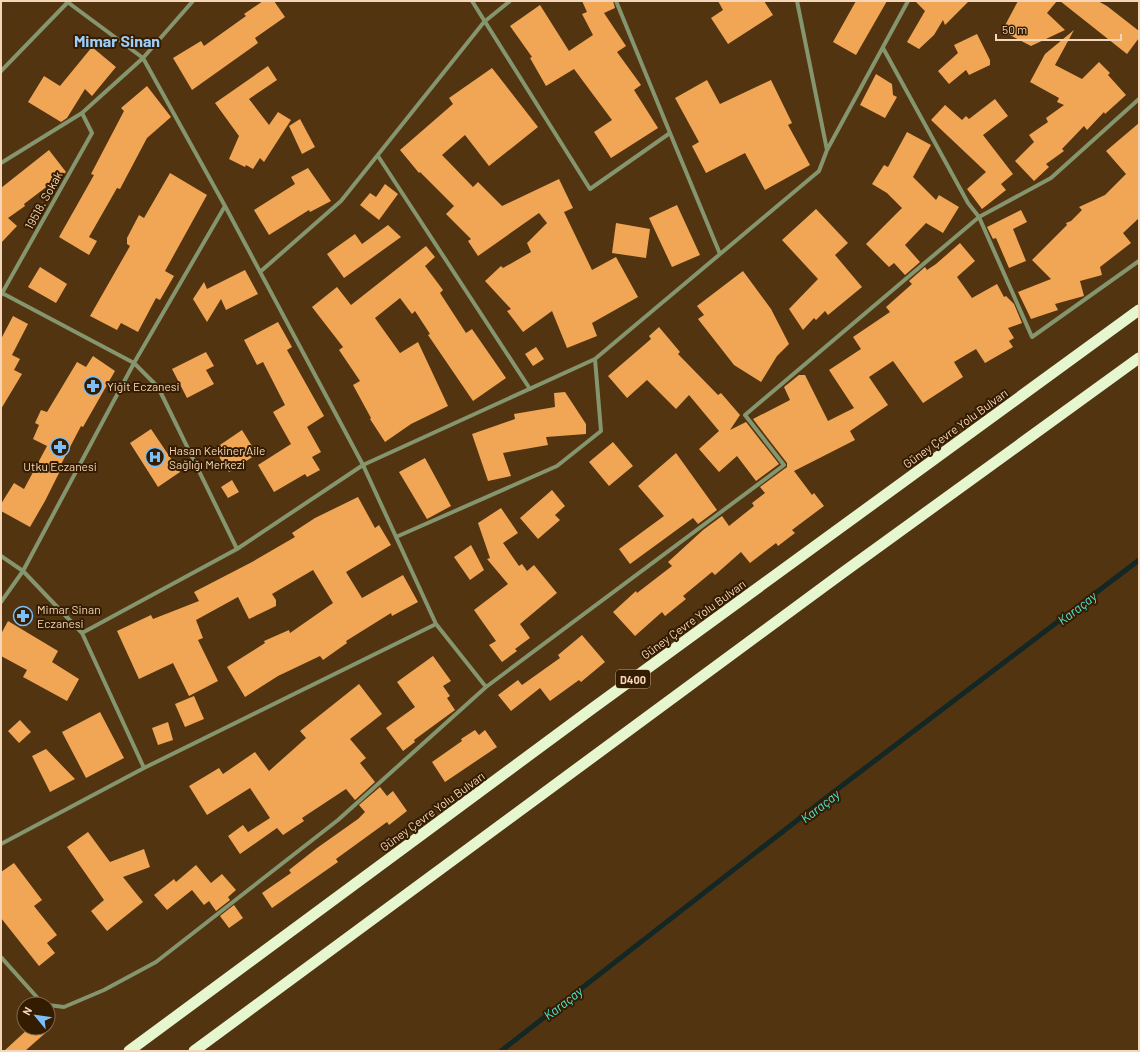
<svg xmlns="http://www.w3.org/2000/svg" width="1140" height="1052" viewBox="0 0 1140 1052" font-family="Barlow,sans-serif">
  <style>
    .lines { fill: none; stroke-linecap: round; stroke-linejoin: round }
    .stream { stroke: #132725; stroke-width: 5 }
    .building { fill: #f1a656 }
    .minor { stroke: #85956e; stroke-width: 4 }
    .trunk { stroke: #e6f6ce; stroke-width: 11 }
    .labels { text-anchor: middle; dominant-baseline: central; stroke-width: 4; stroke-linejoin: round; paint-order: stroke }
    .shield { fill: #341c01; stroke: #bc9e81; stroke-width: 1 }
    .shield-label { font-size: 11px; font-weight: bold; fill: #f6d6b8 }
    .street-label { font-size: 12px; fill: #f6d6b8; stroke: #341c01 }
    .poi-label { font-size: 12px; fill: #f6d6b8; stroke: #341c01; text-anchor: start }
    .water-label { font-size: 13px; font-style: italic; fill: #50e8d9; stroke: #341c01 }
    .district-label { font-size: 16px; font-weight: bold; fill: #9ecffa; stroke: #341c01 }
  </style>
  <rect width="100%" height="100%" fill="#523411"/>
  <g class="lines">
    <path class="stream" d="M 501,1051 L 831,794 L 1139,560"/>
  </g>
  <path class="building" d="M 263,1 L 274,1 L 285,17 L 255,38 L 258,43 L 192,90 L 173,58 L 201,41 L 204,46 L 246,16 L 244,14 Z
    M 582,1 L 613,1 L 615,8 L 604,13 L 626,46 L 617,52 L 641,85 L 634,90 L 658,128 L 611,158 L 594,132 L 612,120 L 574,69 L 546,86 L 530,58 L 532,57 L 510,26 L 540,5 L 569,51 L 593,35 L 582,14 L 587,12 Z
    M 718,1 L 764,1 L 773,15 L 728,44 L 711,18 L 723,10 Z
    M 856,1 L 887,1 L 856,55 L 833,42 Z
    M 915,1 L 969,1 L 945,25 L 943,20 L 934,35 L 919,49 L 907,42 L 925,11 Z
    M 1018,1 L 1057,1 L 1047,13 L 1065,30 L 1031,46 L 1002,31 Z
    M 1060,1 L 1098,1 L 1107,6 L 1139,31 L 1139,38 L 1127,54 Z
    M 1074,30 L 1055,65 L 1082,79 L 1099,62 L 1110,73 L 1108,75 L 1126,95 L 1105,114 L 1104,112 L 1087,130 L 1084,126 L 1062,149 L 1064,151 L 1046,164 L 1049,167 L 1034,181 L 1015,161 L 1034,142 L 1029,135 L 1048,122 L 1046,118 L 1064,105 L 1057,102 L 1059,98 L 1030,82 L 1045,54 Z
    M 977,34 L 990,60 L 990,65 L 969,75 L 966,70 L 949,84 L 938,71 L 958,53 L 954,45 Z
    M 92,47 L 116,67 L 92,96 L 85,89 L 67,118 L 61,122 L 28,102 L 44,76 L 60,86 Z
    M 268,66 L 277,80 L 249,99 L 269,125 L 278,112 L 291,120 L 264,162 L 260,158 L 253,169 L 246,165 L 245,167 L 229,159 L 239,136 L 215,103 Z
    M 492,68 L 538,127 L 489,166 L 465,135 L 442,155 L 473,187 L 478,182 L 502,206 L 559,179 L 573,208 L 564,212 L 592,270 L 616,257 L 638,297 L 592,323 L 597,336 L 567,348 L 552,311 L 523,332 L 507,311 L 511,309 L 485,281 L 501,266 L 503,268 L 531,252 L 527,243 L 547,223 L 539,213 L 478,256 L 468,241 L 471,239 L 446,214 L 454,206 L 420,172 L 419,173 L 400,150 L 453,104 L 449,98 Z
    M 876,74 L 892,84 L 893,95 L 897,97 L 885,118 L 860,105 Z
    M 707,80 L 720,104 L 771,80 L 792,123 L 788,125 L 810,165 L 765,190 L 745,153 L 706,173 L 692,146 L 699,142 L 675,98 Z
    M 147,86 L 171,117 L 147,138 L 120,189 L 117,188 L 89,237 L 97,241 L 89,255 L 59,237 L 94,175 L 91,174 L 124,111 L 121,108 Z
    M 995,99 L 1008,116 L 983,135 L 1013,174 L 1001,184 L 1006,190 L 982,209 L 967,189 L 986,172 L 931,120 L 945,105 L 962,120 L 966,116 L 969,119 Z
    M 300,119 L 315,147 L 302,154 L 289,126 Z
    M 1139,123 L 1139,218 L 1123,233 L 1131,243 L 1100,267 L 1102,275 L 1080,281 L 1084,296 L 1055,304 L 1058,310 L 1031,319 L 1018,292 L 1051,279 L 1032,260 L 1067,225 L 1066,223 L 1071,221 L 1082,210 L 1079,207 L 1105,195 L 1126,174 L 1106,151 Z
    M 907,132 L 931,145 L 913,177 L 936,200 L 939,195 L 959,207 L 943,233 L 926,223 L 905,245 L 920,262 L 905,275 L 894,263 L 889,267 L 866,244 L 902,208 L 887,193 L 872,184 L 884,165 L 888,167 Z
    M 49,150 L 66,172 L 24,204 L 25,206 L 8,218 L 17,226 L 1,243 L 1,188 Z
    M 308,168 L 331,201 L 310,212 L 309,210 L 269,235 L 254,210 L 295,184 L 291,177 Z
    M 170,173 L 207,195 L 165,271 L 174,276 L 160,300 L 156,298 L 138,332 L 121,323 L 117,330 L 90,316 L 130,246 L 127,244 L 127,238 L 139,215 L 144,218 Z
    M 385,184 L 398,194 L 379,220 L 360,205 L 370,193 L 376,197 Z
    M 677,205 L 700,255 L 672,267 L 649,218 Z
    M 816,209 L 848,243 L 835,255 L 862,287 L 828,315 L 825,311 L 816,320 L 814,318 L 803,330 L 789,309 L 818,279 L 782,240 Z
    M 1021,210 L 1027,222 L 1013,229 L 1026,261 L 1009,268 L 996,238 L 993,239 L 987,227 Z
    M 616,223 L 650,229 L 646,258 L 612,253 Z
    M 388,225 L 401,237 L 344,278 L 327,254 L 355,234 L 362,244 Z
    M 960,243 L 975,261 L 957,277 L 972,298 L 997,284 L 1004,297 L 1006,296 L 1014,304 L 1022,323 L 1008,328 L 1014,338 L 1009,341 L 1013,347 L 985,363 L 976,349 L 954,362 L 963,377 L 923,403 L 893,361 L 869,377 L 888,405 L 850,431 L 855,440 L 794,471 L 812,495 L 814,493 L 824,506 L 792,530 L 795,533 L 778,546 L 776,543 L 750,563 L 741,552 L 715,575 L 712,572 L 683,596 L 686,599 L 665,616 L 662,612 L 635,636 L 613,612 L 636,591 L 637,593 L 672,566 L 668,562 L 703,530 L 722,516 L 729,526 L 754,506 L 752,503 L 765,493 L 760,487 L 787,467 L 787,463 L 753,419 L 790,400 L 784,387 L 799,375 L 805,375 L 828,421 L 854,408 L 829,370 L 861,349 L 853,337 L 890,312 L 886,307 L 912,284 L 909,281 L 925,267 L 927,270 L 936,264 Z
    M 426,246 L 435,257 L 425,266 L 443,290 L 440,293 L 466,333 L 472,329 L 506,378 L 473,401 L 428,335 L 430,334 L 415,311 L 412,314 L 400,298 L 375,318 L 400,353 L 418,342 L 448,406 L 411,424 L 385,442 L 370,419 L 371,418 L 353,385 L 360,381 L 339,350 L 343,347 L 312,307 L 337,287 L 351,305 Z
    M 40,267 L 67,284 L 56,303 L 28,287 Z
    M 245,270 L 258,294 L 226,310 L 221,299 L 207,322 L 193,299 L 204,282 L 207,289 Z
    M 743,271 L 771,309 L 789,344 L 777,356 L 761,382 L 734,365 L 698,319 L 704,315 L 697,306 Z
    M 13,316 L 28,324 L 12,355 L 20,359 L 14,370 L 22,374 L 1,409 L 1,339 Z
    M 278,322 L 292,347 L 287,350 L 324,416 L 307,427 L 321,452 L 312,457 L 320,470 L 307,477 L 305,474 L 274,492 L 258,465 L 291,444 L 273,412 L 285,405 L 263,362 L 257,365 L 244,340 Z
    M 659,327 L 680,352 L 678,354 L 718,395 L 721,393 L 740,415 L 730,430 L 746,422 L 779,464 L 756,481 L 737,456 L 719,472 L 699,449 L 719,431 L 689,395 L 676,409 L 647,380 L 627,398 L 608,376 L 651,339 L 649,336 Z
    M 536,347 L 544,359 L 533,366 L 525,354 Z
    M 206,352 L 214,366 L 206,370 L 214,384 L 187,398 L 172,369 Z
    M 93,356 L 115,371 L 83,427 L 81,426 L 58,470 L 60,471 L 45,501 L 30,527 L 1,511 L 1,504 L 14,483 L 24,489 L 47,446 L 33,439 L 39,425 L 35,423 L 41,410 L 47,412 L 77,362 L 86,367 Z
    M 565,392 L 586,424 L 586,434 L 546,437 L 548,445 L 503,453 L 511,476 L 488,481 L 472,434 L 515,419 L 514,414 L 555,407 L 554,393 Z
    M 151,429 L 180,472 L 158,487 L 130,443 Z
    M 242,430 L 257,454 L 229,472 L 214,449 Z
    M 613,442 L 633,466 L 609,486 L 589,462 Z
    M 676,453 L 717,510 L 698,524 L 693,518 L 630,564 L 619,549 L 664,516 L 638,486 Z
    M 425,458 L 451,506 L 427,519 L 399,472 Z
    M 232,480 L 239,492 L 228,498 L 221,487 Z
    M 552,490 L 565,506 L 555,515 L 560,520 L 538,539 L 520,518 Z
    M 358,497 L 375,528 L 379,525 L 391,545 L 346,572 L 362,598 L 403,575 L 418,602 L 392,616 L 391,613 L 346,641 L 347,643 L 323,660 L 320,656 L 278,676 L 245,697 L 227,667 L 265,643 L 264,641 L 289,630 L 290,633 L 333,603 L 313,570 L 272,594 L 276,600 L 276,606 L 249,619 L 238,597 L 196,620 L 203,638 L 198,640 L 218,681 L 189,696 L 173,663 L 139,679 L 117,631 L 151,615 L 153,619 L 199,601 L 194,592 L 252,562 L 295,537 L 292,533 L 315,518 Z
    M 501,508 L 518,533 L 503,543 L 519,566 L 522,564 L 527,571 L 534,565 L 557,593 L 520,624 L 530,638 L 515,649 L 517,651 L 502,662 L 489,645 L 496,641 L 474,610 L 508,584 L 487,559 L 490,558 L 478,523 Z
    M 471,545 L 484,570 L 470,580 L 454,557 Z
    M 8,621 L 58,651 L 52,662 L 79,679 L 67,701 L 23,677 L 27,670 L 1,656 L 1,634 Z
    M 582,635 L 605,662 L 581,682 L 579,680 L 550,701 L 540,688 L 511,711 L 498,695 L 518,680 L 522,685 L 560,658 L 558,655 Z
    M 433,656 L 451,681 L 443,686 L 450,696 L 447,698 L 455,710 L 414,740 L 415,742 L 403,751 L 386,728 L 415,707 L 397,682 Z
    M 359,684 L 382,714 L 350,739 L 366,758 L 360,763 L 375,782 L 355,800 L 346,789 L 302,818 L 304,821 L 283,835 L 277,828 L 240,854 L 228,836 L 243,825 L 248,832 L 270,818 L 250,788 L 207,815 L 189,786 L 219,768 L 223,774 L 255,752 L 269,771 L 306,738 L 300,731 Z
    M 194,696 L 204,719 L 185,727 L 175,704 Z
    M 100,712 L 124,758 L 86,778 L 62,732 Z
    M 20,720 L 31,732 L 19,743 L 8,731 Z
    M 168,722 L 173,740 L 158,745 L 152,728 Z
    M 475,730 L 479,735 L 485,730 L 497,747 L 445,782 L 432,762 L 462,741 L 461,739 Z
    M 46,749 L 75,779 L 50,792 L 32,756 Z
    M 380,787 L 387,796 L 393,791 L 407,811 L 389,825 L 387,822 L 336,859 L 338,862 L 272,908 L 262,893 L 291,873 L 289,870 L 317,848 L 358,819 L 365,812 L 359,805 Z
    M 88,832 L 110,862 L 144,849 L 150,867 L 123,877 L 143,902 L 107,931 L 91,911 L 104,900 L 67,847 Z
    M 14,863 L 42,900 L 34,906 L 57,935 L 47,943 L 55,953 L 39,966 L 1,918 L 1,872 Z
    M 196,865 L 211,883 L 222,874 L 236,890 L 228,897 L 230,900 L 216,911 L 209,901 L 204,905 L 192,890 L 167,910 L 154,895 L 174,879 L 176,882 Z
    M 234,905 L 243,918 L 229,928 L 220,916 Z
    M 29,1028 L 51,1028 L 25,1051 L 4,1051 Z"/>
  <g class="lines">
    <path class="minor" d="M 66,1 L 143,58 L 225,206 L 363,465 L 436,624
      M 472,1 L 590,189 L 670,133 L 720,254
      M 616,1 L 670,133
      M 797,1 L 827,150
      M 883,48 L 968,203 L 979,217 L 1032,337 L 1139,261
      M 1,71 L 68,2
      M 378,156 L 530,389
      M 1,163 L 82,113 L 143,58 L 193,1
      M 260,272 L 341,201 L 484,22 L 510,1
      M 2,293 L 134,363 L 158,387 L 237,549
      M 1,295 L 92,133 L 82,113
      M 396,537 L 557,466 L 601,431 L 595,359
      M 1,556 L 23,571 L 82,633 L 144,768
      M 1,602 L 23,571 L 134,363 L 225,206
      M 82,633 L 237,549 L 363,465 L 595,359 L 819,171 L 827,150 L 908,1
      M 1,844 L 144,768 L 436,624 L 486,687
      M 1,957 L 43,1004
      M 48,1005 L 64,1007 L 104,990 L 156,962 L 338,820 L 486,687 L 784,465 L 745,415 L 979,217 L 1051,178 L 1139,99"/>
    <path class="trunk" d="M 129,1051 L 593,708 L 1139,310
      M 194,1051 L 841,574 L 1139,358"/>
  </g>
  <defs>
    <g id="pharmacy-ring" transform="scale(1)"><circle r="9.5" fill="#341c01" stroke="#7bbef8" stroke-width="1.5"/><path d="M-2-6h4v4h4v4h-4v4h-4v-4h-4v-4h4Z" fill="#7bbef8"/></g>
    <g id="hospital-ring" transform="scale(1)"><circle r="9.5" fill="#341c01" stroke="#7bbef8" stroke-width="1.5"/><path d="M-5-5h3v3.5h4V-5h3V5h-3V1.5h-4V5h-3Z" fill="#7bbef8"/></g>
  </defs>
  <g fill-rule="evenodd">
    <use href="#pharmacy-ring" x="93" y="386"/>
    <use href="#pharmacy-ring" x="60" y="447"/>
    <use href="#hospital-ring" x="155" y="457"/>
    <use href="#pharmacy-ring" x="23" y="616"/>
  </g>
  <g class="labels">
    <rect class="shield" x="616" y="670" width="34" height="18" rx="3"/>
    <g class="shield-label">
      <text x="633" y="679">D400</text>
    </g>
    <g class="street-label">
      <text transform="translate(43 200) rotate(-61)">19518. Sokak</text>
      <text transform="translate(955 428) rotate(-36)">Güney Çevre Yolu Bulvarı</text>
      <text transform="translate(693 619) rotate(-36)">Güney Çevre Yolu Bulvarı</text>
      <text transform="translate(432 811) rotate(-36)">Güney Çevre Yolu Bulvarı</text>
    </g>
    <g class="poi-label">
      <text x="107" y="386">Yiğit Eczanesi</text>
      <text x="169" y="450">Hasan Kekiner Aile<tspan x="169" dy="14">Sağlığı Merkezi</tspan></text>
      <text x="60" y="466" text-anchor="middle">Utku Eczanesi</text>
      <text x="37" y="609">Mimar Sinan<tspan x="37" dy="14">Eczanesi</tspan></text>
    </g>
    <g class="water-label">
      <text transform="translate(1077 608) rotate(-38)">Karaçay</text>
      <text transform="translate(820 806) rotate(-38)">Karaçay</text>
      <text transform="translate(563 1003) rotate(-38)">Karaçay</text>
    </g>
    <g class="district-label">
      <text x="117" y="40">Mimar Sinan</text>
    </g>
  </g>
  <rect width="1140" height="1052" fill="none" stroke="#f6d6b8" stroke-width="4"/>
  <g transform="translate(36 1016) rotate(299)"><circle r="19" fill="#341c01" stroke="#82664a"/>
  <path d="M0-3L7 15L0 10L-7 15Z" fill="#7bbef8"/>
  <text y="-6" font-size="11" font-weight="bold" text-anchor="middle" fill="#f6d6b8">N</text>
  </g>
  <path d="M996 34v6h125v-6" fill="none" stroke="#f6d6b8" stroke-width="2"/>
  <text x="1002" y="34" font-size="12" fill="#f6d6b8" stroke="#341c01" stroke-width="3" paint-order="stroke">50 m</text>
</svg>
